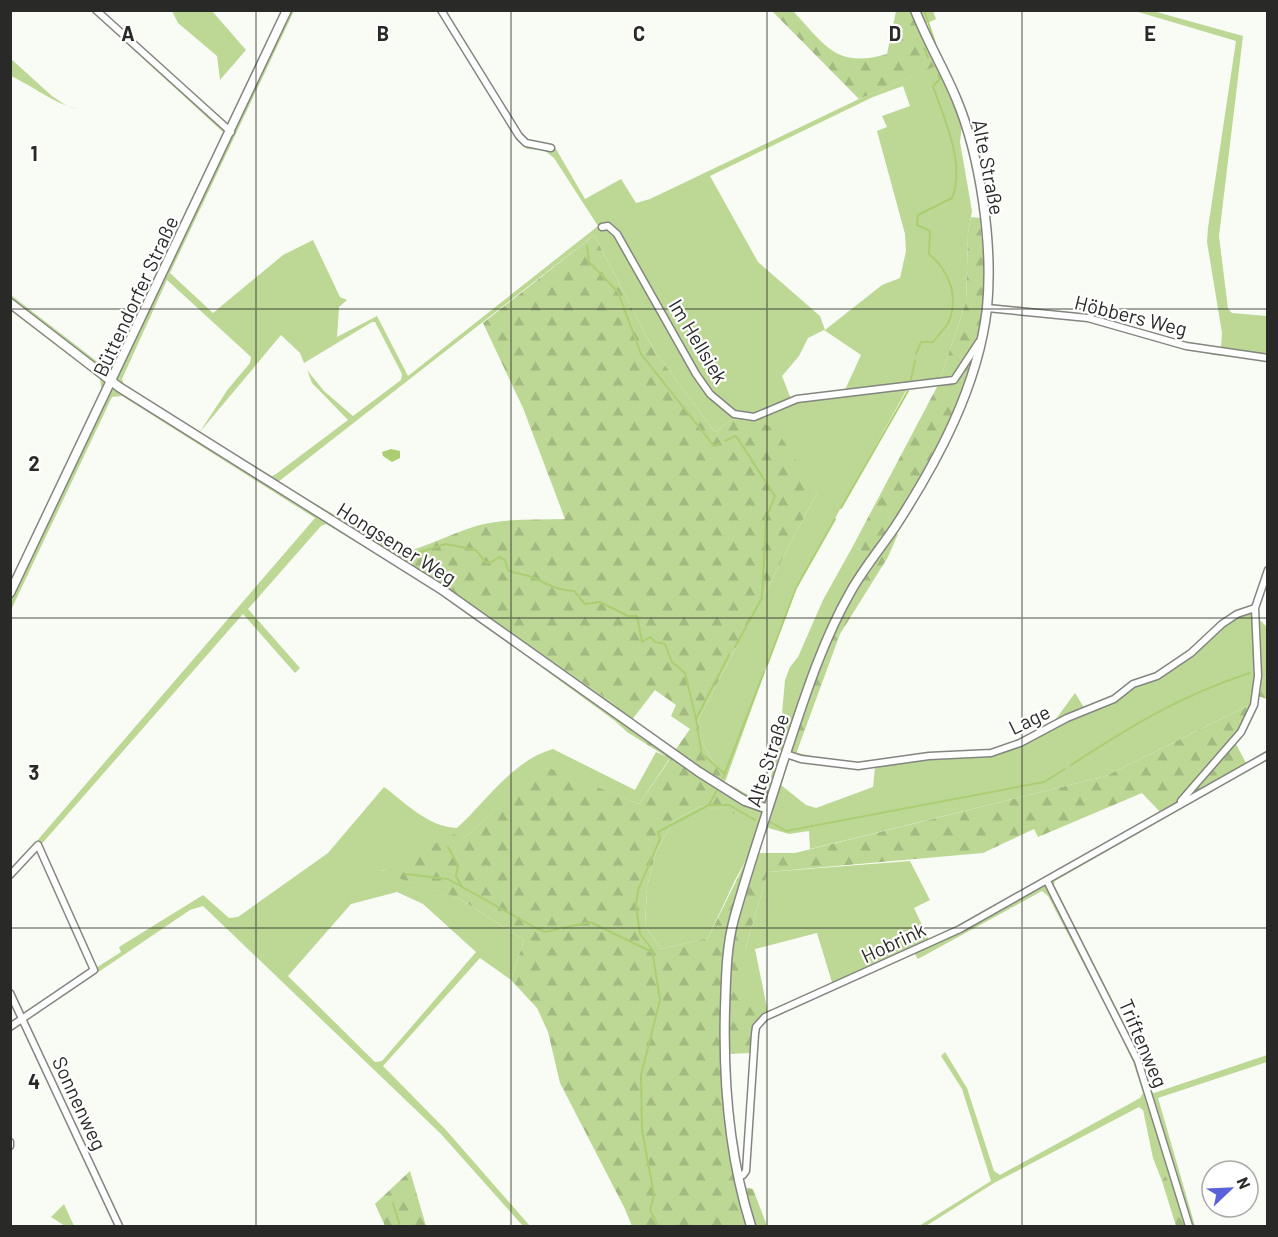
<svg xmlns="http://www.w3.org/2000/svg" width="1278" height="1237" viewBox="0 0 1278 1237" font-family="Barlow,sans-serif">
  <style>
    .green { fill: #bdd895; fill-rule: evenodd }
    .forest { fill: url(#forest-firs); fill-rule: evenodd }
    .water { fill: url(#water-ripples) }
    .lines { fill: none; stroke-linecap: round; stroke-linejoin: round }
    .stream { stroke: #acce73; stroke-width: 2 }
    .street-casing { stroke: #838680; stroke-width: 9 }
    .secondary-casing { stroke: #838680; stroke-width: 11 }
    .street { stroke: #fff; stroke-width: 6 }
    .secondary { stroke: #fff; stroke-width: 8 }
    .grid { fill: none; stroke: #292a27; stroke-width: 1.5; stroke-opacity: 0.55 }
    .labels { text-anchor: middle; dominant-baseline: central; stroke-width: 4.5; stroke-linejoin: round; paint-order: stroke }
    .street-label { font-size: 20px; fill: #292a27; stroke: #fff }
    .grid-label { font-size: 20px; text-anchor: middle; font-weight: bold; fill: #292a27; stroke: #fff; stroke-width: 4.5; stroke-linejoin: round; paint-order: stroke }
  </style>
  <defs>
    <pattern id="forest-firs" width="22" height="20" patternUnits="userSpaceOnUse" patternTransform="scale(1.5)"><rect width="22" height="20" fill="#bdd895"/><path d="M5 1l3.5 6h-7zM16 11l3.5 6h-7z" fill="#a2ba80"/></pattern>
    <pattern id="water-ripples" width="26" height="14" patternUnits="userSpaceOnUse" patternTransform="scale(1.5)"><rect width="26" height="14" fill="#acce73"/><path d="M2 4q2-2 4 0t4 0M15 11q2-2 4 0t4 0" fill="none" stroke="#94b164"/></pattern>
  </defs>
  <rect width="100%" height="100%" fill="#f9fcf5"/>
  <path class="green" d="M 91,11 L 98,11 L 227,126 L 283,11 L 294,11 L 170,273 L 213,313 L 283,255 L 313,240 L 340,297 L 347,300 L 339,307 L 337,337 L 377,316 L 408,376 L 598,226 L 554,158 L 544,150 L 527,149 L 518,138 L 521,135 C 531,145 546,141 556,149 L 585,199 L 621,179 L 636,203 L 650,199 L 859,99 L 942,63 L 962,126 L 960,142 L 972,211 L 968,233 L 966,302 L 938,385 L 907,389 L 793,594 L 725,782 L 701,740 L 698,720 L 817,493 L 759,422 L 733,419 L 715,432 L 655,352 L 594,235 L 278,482 L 400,553 L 403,560 L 613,703 L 622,714 L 615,721 L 437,591 L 326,524 L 321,526 L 248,609 L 300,668 L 295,673 L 243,614 L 11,879 L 11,871 L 315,518 L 122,396 L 112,397 L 11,610 L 10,581 L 102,392 L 100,379 L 11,311 L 11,295 L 108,370 L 111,369 L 224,133 ZM 903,86 L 910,106 L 882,116 L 887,127 L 877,131 L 905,234 L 906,251 L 900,278 L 882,285 L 825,330 L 820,316 L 758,262 L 710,176 L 873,97 ZM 167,280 L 251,357 L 250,363 L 228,389 L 199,433 L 124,385 L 122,379 ZM 372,322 L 375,322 L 402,374 L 401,380 L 353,416 L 324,391 L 307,370 L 312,383 L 348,420 L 276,474 L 272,476 L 199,433 L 281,335 L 300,353 L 304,363 ZM 824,330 L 861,355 L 844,392 L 800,395 L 791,399 L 782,376 L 799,356 L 808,338 Z
    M 172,11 L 212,11 L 246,50 L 220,80 L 217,56 L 178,23 Z
    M 1135,11 L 1153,11 L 1243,36 L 1219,236 L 1228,309 L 1232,313 L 1267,316 L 1267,360 L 1213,355 L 1067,317 L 991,311 L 992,304 L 1079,313 L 1188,342 L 1221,347 L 1222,333 L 1207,242 L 1208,228 L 1236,41 Z
    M 10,58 L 52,96 L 67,106 L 78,109 C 58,106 31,85 11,76 Z
    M 853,546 L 876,559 L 846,605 L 795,739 L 782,736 L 779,747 L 785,680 L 790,667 L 798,657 L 823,600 Z
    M 1253,607 L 1254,614 L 1267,627 L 1267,678 L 1261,677 L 1256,705 L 1249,705 L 1106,776 L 810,849 L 809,831 L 789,834 L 765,827 L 735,880 L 708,938 L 661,949 L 645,926 L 647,887 L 656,852 L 674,820 L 701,806 L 758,818 L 773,769 L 781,773 L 789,751 L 844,763 L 858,763 L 929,753 L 991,749 L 1019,740 L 1053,723 L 1075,693 L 1085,709 C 1121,694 1156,677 1187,654 C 1211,634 1222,615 1253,607 ZM 790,758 L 845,768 L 875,767 L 873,787 L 816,808 L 806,805 L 781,785 Z
    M 553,749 L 635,790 L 656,752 L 670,758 L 639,804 L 544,767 L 463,839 L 381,871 L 460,899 L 524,940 L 511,980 L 480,958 L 383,1066 L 446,1130 L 530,1226 L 523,1226 L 441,1134 L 203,906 L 190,910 L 66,994 L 63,989 L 121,952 L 119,947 L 203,895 L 229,918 L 238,917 L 328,853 L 384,787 C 406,803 428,827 457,828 C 486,802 513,760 553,749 ZM 397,892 L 423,904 L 476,952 L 382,1061 L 375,1062 L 288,976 L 351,904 Z
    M 1267,752 L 1267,760 L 1055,881 L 1054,885 L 1124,1023 L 1151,1092 L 1154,1093 L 1267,1055 L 1267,1062 L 1158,1098 L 1195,1226 L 1186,1226 L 1168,1173 L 1162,1181 L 1153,1158 L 1143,1110 L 1139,1107 L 994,1183 L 926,1226 L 919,1226 L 991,1181 L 962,1089 L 941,1056 L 945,1052 L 967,1088 L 994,1171 L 1000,1175 L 1140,1098 L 1143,1093 L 1133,1062 L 1117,1028 L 1048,896 L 1042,891 L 918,959 L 914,953 L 834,989 L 817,933 L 755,949 L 769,1018 L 759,1028 L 756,1036 L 745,997 L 745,950 L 768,872 L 910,861 L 930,900 L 914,908 L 929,940 L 969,921 Z
    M 64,1204 L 74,1226 L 65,1226 L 51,1217 Z"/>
  <path class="forest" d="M 772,11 L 793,11 C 825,45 836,69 887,54 L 896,11 L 911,11 L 936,66 L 859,99 Z
    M 920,11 L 933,11 L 936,19 L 925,24 Z
    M 971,217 L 980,218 C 981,239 985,261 985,282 C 983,372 938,454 892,529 L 898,534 L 888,557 L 840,634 L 796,754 L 789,751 L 782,774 L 773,769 L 782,736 L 794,739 C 815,672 837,619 875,559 L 853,546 L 938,385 L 966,302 L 968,233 Z
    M 594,235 L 655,352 L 715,432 L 733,419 L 759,422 L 776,429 L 817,493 L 698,720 L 701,740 L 725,782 L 763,803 L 758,819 L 701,806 L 674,820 L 656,852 L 647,887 L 645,926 L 661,949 L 708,938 L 750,853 L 795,853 L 1106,776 L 1249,705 L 1256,705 L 1235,742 L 1246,763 L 1160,812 L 1142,793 L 1038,837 L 1034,829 L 983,853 L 768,872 L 745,950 L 745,997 L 755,1009 L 752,1053 L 723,1054 L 738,1186 L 753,1189 L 767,1226 L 632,1226 L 624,1207 L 560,1083 L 548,1032 L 537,1008 L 511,980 L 524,940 L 460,899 L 380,872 L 454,834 L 463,839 L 544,766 L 639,804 L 670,759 L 627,732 L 615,721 L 622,714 L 613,703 L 403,560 L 400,553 C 427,547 450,534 476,526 C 504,518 536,520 565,519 L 523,408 L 483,323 ZM 655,690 L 676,705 L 671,716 L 690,729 L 674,752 L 631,721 Z
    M 1261,677 L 1267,678 L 1267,699 L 1258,696 Z
    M 410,1171 L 426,1226 L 385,1226 L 375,1204 Z
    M 1168,1172 L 1186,1226 L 1176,1226 L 1162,1181 Z"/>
  <path class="water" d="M 391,449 L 400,451 L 400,458 L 392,462 L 383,456 L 382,452 Z"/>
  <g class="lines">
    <path class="stream" d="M 924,10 L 935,43
      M 924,48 L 928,58
      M 587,246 L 589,262 L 618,292 L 641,354 L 714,446 L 719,444
      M 916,354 L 921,342 L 933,342 C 937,336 945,329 948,323 C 960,297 949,271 929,254 L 930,231 L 917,225 L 918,215 L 952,198 C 966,164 944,119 933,86 L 940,79 L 938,75
      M 911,379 L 915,361
      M 725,441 L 735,436 L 738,439 L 775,496 L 766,518 L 762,598 L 735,647
      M 841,508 L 908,391
      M 394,548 L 410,555 L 446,544 L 476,550 L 485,562 L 490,563 L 499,557 L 505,560 L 508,570 C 516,574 524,574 532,577 C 550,585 553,589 574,591 L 585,604 L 600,602 L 628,616 L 637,616 L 642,642 L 650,637 L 655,642 L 665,644 L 672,662 L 685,673 L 696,719
      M 767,665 L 796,588 L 835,519
      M 1268,685 L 1268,693
      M 1071,765 C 1131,726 1181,695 1250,673
      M 725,774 L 702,754 L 696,719 L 729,655
      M 723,778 L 764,672
      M 709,805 L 729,805 L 755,820
      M 770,822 L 786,831 L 1044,782 L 1065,769
      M 448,847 L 458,865 L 456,876 L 462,887
      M 405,874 L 448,879 L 536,928 L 546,932 L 558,929
      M 563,928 L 590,922 L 652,952
      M 393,1203 L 400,1226
      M 658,1226 L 650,1210 L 654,1195 L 642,1130 L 641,1075 L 660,1000 L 652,949 L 640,934 L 636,906 L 638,890 L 660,839 L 658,832 L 709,805 L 718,788"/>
    <g class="street-casing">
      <path id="street" d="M 96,10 L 231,132
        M 441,10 L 519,136 L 526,143 L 551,148
        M 602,227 L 608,226 L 617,234 L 696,374 L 710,394 L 734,414 L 754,417 L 797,399 L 954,380 L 979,342
        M 987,308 L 1088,318 L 1186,346 L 1268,358
        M 786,754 L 801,759 L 858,766 L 929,756 L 991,753 L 1020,743 L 1067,718 L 1114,699 L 1133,684 L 1157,676 L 1191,653 L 1222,624 L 1237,614 L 1255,608
        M 1181,801 L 1241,732 L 1254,705 L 1258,676 L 1255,608 L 1268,570
        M 10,875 L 38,845 L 94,970 L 10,1027
        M 1047,881 L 1138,1061 L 1189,1226
        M 10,993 L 119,1226
        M 10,1142 L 10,1146
        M 739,1176 L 743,1175 L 746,1171 L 755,1034 L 756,1027 L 765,1017 L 960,929 L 1268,755"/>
    </g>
    <g class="secondary-casing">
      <path id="secondary" d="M 10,303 L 119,387 L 441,589 L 699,772 L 745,801 L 768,809
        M 10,593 L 287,10
        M 751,1226 C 729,1156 723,1083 725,1009 C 726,980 726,948 734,919 C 748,868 766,816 782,765 C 802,706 820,645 851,591 C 864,568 880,549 895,527 C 937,462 978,387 987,308 C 993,245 981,157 956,98 C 944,69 927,41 915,10"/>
    </g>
    <use href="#street" class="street"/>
    <use href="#secondary" class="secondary"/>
  </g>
  <path class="grid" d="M 256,10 L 256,1226M 511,10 L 511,1226M 767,10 L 767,1226M 1022,10 L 1022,1226M 10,309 L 1268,309M 10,618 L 1268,618M 10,928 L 1268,928"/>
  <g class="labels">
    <g class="street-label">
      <text transform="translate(989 167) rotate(79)">Alte Straße</text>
      <text transform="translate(135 296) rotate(-65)">Büttendorfer Straße</text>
      <text transform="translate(1131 315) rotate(14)">Höbbers Weg</text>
      <text transform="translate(699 341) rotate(59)">Im Hellsiek</text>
      <text transform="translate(397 543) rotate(32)">Hongsener Weg</text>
      <text transform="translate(1029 719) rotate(-26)">Lage</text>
      <text transform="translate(767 760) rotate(-72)">Alte Straße</text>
      <text transform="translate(893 942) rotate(-25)">Hobrink</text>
      <text transform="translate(1144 1043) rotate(67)">Triftenweg</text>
      <text transform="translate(80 1103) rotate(65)">Sonnenweg</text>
    </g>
  </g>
  <g class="grid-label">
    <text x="128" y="41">A</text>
    <text x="383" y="41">B</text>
    <text x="639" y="41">C</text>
    <text x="895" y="41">D</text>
    <text x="1150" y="41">E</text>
    <text x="34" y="161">1</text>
    <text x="34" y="471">2</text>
    <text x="34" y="780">3</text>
    <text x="34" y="1089">4</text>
  </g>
  <rect width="1278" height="1237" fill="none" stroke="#292a27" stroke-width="24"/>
  <g transform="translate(1230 1189) rotate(67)"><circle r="28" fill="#ffffff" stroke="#a9aaa9" stroke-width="1.5"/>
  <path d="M0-4.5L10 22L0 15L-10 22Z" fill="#5a62da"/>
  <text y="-9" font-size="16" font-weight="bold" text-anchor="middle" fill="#292a27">N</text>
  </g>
</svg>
